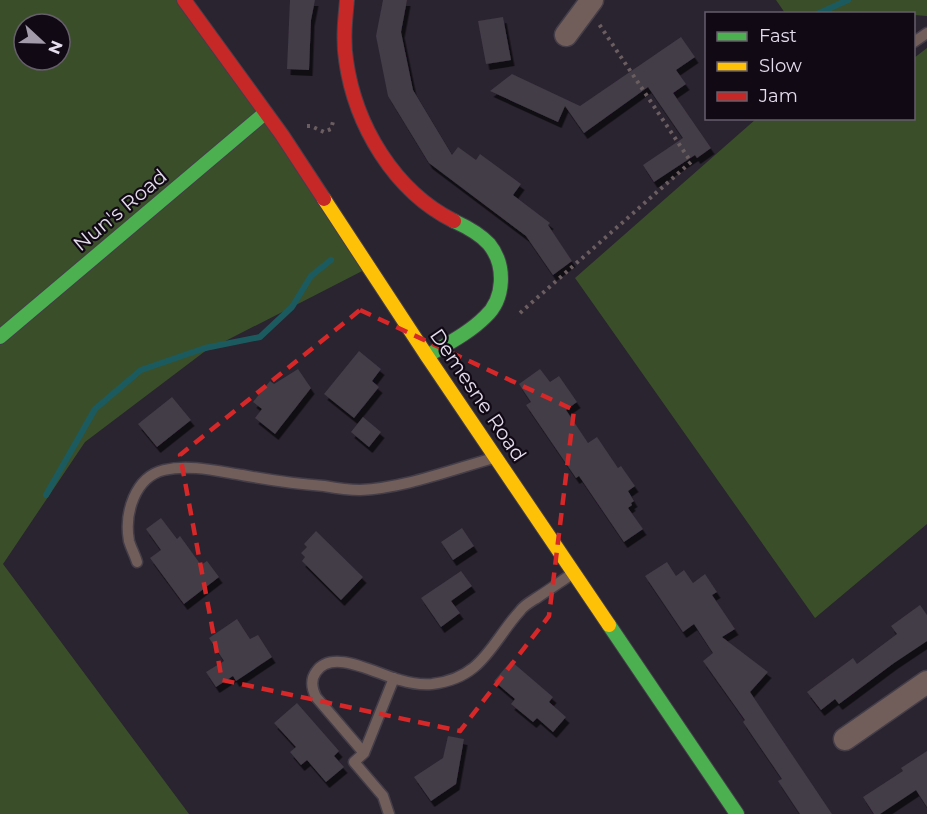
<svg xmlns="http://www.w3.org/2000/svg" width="927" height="814" viewBox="0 0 927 814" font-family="Montserrat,sans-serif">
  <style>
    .green { fill: #3a4f29; fill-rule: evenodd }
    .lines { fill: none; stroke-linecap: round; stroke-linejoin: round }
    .stream { stroke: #1b5b60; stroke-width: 6 }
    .building { fill: #423c47; filter: url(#shadow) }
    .lane-casing { stroke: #443e49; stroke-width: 13 }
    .street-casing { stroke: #443e49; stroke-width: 25 }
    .fast-casing { stroke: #443e49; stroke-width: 16 }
    .slow-casing { stroke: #443e49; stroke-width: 16 }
    .jam-casing { stroke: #443e49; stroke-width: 16 }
    .path { stroke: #6b5e60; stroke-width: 4; stroke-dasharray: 3 4.5; stroke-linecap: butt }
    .lane { stroke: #715e5b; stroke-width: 10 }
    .street { stroke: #715e5b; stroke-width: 22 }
    .fast { stroke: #4caf50; stroke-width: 14 }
    .slow { stroke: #ffc107; stroke-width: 14 }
    .jam { stroke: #c62828; stroke-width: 14 }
    .marked { fill: none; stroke: #d62828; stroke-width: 4.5; stroke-dasharray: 12 8; stroke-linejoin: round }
    .labels { text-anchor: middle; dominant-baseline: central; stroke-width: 4.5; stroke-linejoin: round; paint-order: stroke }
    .street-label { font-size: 20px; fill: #e5dcec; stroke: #110a15 }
  </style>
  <defs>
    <filter id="shadow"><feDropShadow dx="3.5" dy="6" stdDeviation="0" flood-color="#0009"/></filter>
  </defs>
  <rect width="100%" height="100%" fill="#2a2330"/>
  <path class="green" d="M 0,0 L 184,0 L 370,267 L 204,352 L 85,442 L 3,564 L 189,814 L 0,814 ZM 24,24 L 60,24 L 60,60 L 24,60 Z
    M 776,0 L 927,0 L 927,16 L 914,15 L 914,14 L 785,13 Z
    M 927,48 L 927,524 L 815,618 L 575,278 L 756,119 L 914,118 L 914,58 Z"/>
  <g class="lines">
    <path class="stream" d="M 817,14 L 848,0
      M 46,495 L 95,409 L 141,370 L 205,348 L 260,337 L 292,307 L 311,276 L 331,260"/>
  </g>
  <path class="building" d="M 290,0 L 315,0 L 311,20 L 309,70 L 287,69 Z
    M 383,0 L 407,0 L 401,32 L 413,90 L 452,155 L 458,147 L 476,160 L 480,154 L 521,184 L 513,195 L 550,223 L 548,225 L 572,261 L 553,275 L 526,236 L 429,163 L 388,96 L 376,36 Z
    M 503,17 L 511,60 L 486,64 L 478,21 Z
    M 681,37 L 695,57 L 676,70 L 686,84 L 673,93 L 711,148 L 697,158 L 695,155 L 654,182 L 643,165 L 683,138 L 648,87 L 584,133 L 565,106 L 558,122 L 490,91 L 512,74 L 580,106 Z
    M 359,351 L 381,369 L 372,381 L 379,387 L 354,418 L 324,394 Z
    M 298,369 L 311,388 L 275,434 L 255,418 L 262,409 L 253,402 L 270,381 L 274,384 Z
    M 540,369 L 550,382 L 559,376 L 577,402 L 566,410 L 588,443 L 597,437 L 618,468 L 621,466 L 635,486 L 628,491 L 634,501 L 631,503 L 632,505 L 628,508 L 643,529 L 624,542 L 579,476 L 576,478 L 526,405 L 531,402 L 519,384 Z
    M 172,397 L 191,420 L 157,447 L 138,424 Z
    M 363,417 L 381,432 L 369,447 L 351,432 Z
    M 161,518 L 177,539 L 180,536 L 201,565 L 207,561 L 219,577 L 184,604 L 150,558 L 161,550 L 146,529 Z
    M 462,528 L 474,546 L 453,560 L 441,542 Z
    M 316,531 L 363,577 L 341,600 L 302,561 L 305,557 L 301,553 L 307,547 L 304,544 Z
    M 667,562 L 676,576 L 684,570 L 693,583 L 705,574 L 717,592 L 712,595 L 735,629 L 722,637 L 768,672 L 750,692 L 832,814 L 800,814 L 778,781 L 782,779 L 743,722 L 745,720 L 703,661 L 713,653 L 694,624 L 683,632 L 645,576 Z
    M 461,571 L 472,586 L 451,601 L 460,613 L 441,627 L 421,598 Z
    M 920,605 L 927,615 L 927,641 L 894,663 L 839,704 L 835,699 L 821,710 L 807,692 L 853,658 L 857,664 L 897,634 L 891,626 Z
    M 237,619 L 250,639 L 258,635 L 272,657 L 236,681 L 233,676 L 216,687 L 206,672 L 224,661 L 209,638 Z
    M 511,661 L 553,697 L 549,702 L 566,717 L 553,732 L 537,718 L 533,722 L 511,704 L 515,699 L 494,681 Z
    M 297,703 L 339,751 L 334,756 L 344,767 L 326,782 L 307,760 L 301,765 L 290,752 L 296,747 L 274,723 Z
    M 448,736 L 464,739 L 456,784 L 431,801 L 414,777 L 443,758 Z
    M 927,751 L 927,807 L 916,790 L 880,814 L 874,814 L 863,797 L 903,771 L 901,768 Z"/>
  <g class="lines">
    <g class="lane-casing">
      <path id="lane" d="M 914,42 L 927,33
        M 137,562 C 135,555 131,548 129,541 C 124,513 135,477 164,470 C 189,464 217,471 242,475 C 269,480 296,484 324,486 C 335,488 348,490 360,490 C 405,488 450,470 494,458
        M 364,753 L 316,697 C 312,689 310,680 316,672 C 332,647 378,675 400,680 C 410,683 421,685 432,684 C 483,678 491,643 520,611 C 524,605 532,601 538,597 C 549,590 560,582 572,574
        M 389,814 L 383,796 L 354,762 L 364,753 L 394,678"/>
    </g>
    <g class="street-casing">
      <path id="street" d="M 566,35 L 592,0
        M 845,739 L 927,682"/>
    </g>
    <g class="fast-casing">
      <path id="fast" d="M 0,337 L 265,113
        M 427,356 C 447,344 469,333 485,317 C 505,299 506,265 489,244 C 480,234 467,227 454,221
        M 609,625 L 737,814"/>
    </g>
    <g class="slow-casing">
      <path id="slow" d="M 324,199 L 427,356 L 609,625"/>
    </g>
    <g class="jam-casing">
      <path id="jam" d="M 184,0 L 282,135 L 324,199
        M 347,0 C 345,20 343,40 346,60 C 355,125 394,191 454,221"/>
    </g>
    <path class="path" d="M 307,126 L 311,126 L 324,132 L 331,129 L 334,118
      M 520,313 L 691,162 L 599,24"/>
    <use href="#lane" class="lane"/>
    <use href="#street" class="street"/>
    <use href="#fast" class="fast"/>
    <use href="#slow" class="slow"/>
    <use href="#jam" class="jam"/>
  </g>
  <path class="marked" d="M 360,310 L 574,410 L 549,616 L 460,731 L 222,680 L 180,455 Z"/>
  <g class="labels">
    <g class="street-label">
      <text transform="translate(120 210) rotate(-40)">Nun's Road</text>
      <text transform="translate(478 395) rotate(56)">Demesne Road</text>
    </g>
  </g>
  <rect x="705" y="12" width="210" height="108" fill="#110a15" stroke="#665e6b" stroke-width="1.5"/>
  <rect x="717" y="32" width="30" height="9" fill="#4caf50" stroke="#665e6b" stroke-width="1.5"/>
  <text x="759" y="42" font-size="18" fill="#e5dcec">Fast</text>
  <rect x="717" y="62" width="30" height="9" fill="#ffc107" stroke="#665e6b" stroke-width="1.5"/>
  <text x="759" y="72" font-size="18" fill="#e5dcec">Slow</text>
  <rect x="717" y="92" width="30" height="9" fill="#c62828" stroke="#665e6b" stroke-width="1.5"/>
  <text x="759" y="102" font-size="18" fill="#e5dcec">Jam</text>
  <g transform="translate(42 42) rotate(112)"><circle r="28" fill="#110a15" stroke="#665e6b" stroke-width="1.5"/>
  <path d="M0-4.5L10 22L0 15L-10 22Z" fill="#a49baa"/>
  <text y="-9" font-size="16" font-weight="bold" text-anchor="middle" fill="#e5dcec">N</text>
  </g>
</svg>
